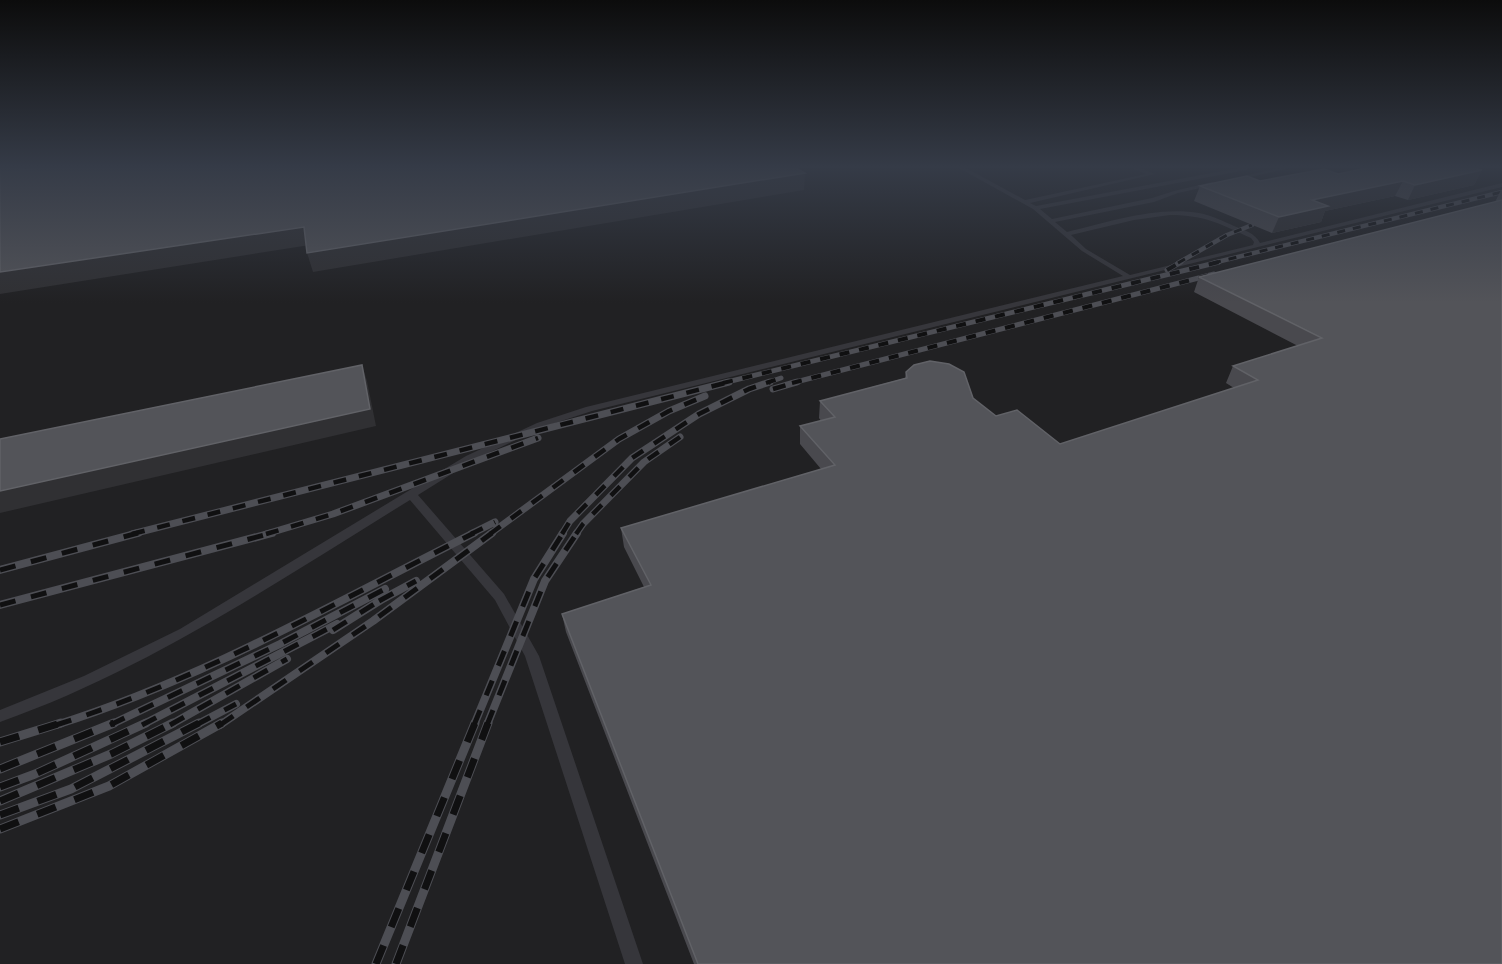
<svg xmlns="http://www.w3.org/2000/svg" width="1502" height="964" viewBox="0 0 1502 964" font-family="Karla,sans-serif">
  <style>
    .built { fill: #212123 }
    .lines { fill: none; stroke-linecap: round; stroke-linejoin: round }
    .service { fill: #36363b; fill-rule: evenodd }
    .rail-far4-casing { stroke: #4d4e54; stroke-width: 4.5 }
    .rail-far3-casing { stroke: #4d4e54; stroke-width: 5 }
    .rail-far2-casing { stroke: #4d4e54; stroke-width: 7 }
    .rail-far1-casing { stroke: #4d4e54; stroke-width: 8 }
    .rail-casing { stroke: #4d4e54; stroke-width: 9 }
    .rail-far4 { stroke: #101011; stroke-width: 3; stroke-dasharray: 8; stroke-linecap: butt }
    .rail-far3 { stroke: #101011; stroke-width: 4; stroke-dasharray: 10; stroke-linecap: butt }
    .rail-far2 { stroke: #101011; stroke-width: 4.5; stroke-dasharray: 13; stroke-linecap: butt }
    .rail-far1 { stroke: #101011; stroke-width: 5; stroke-dasharray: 16; stroke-linecap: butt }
    .rail { stroke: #101011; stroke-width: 7; stroke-dasharray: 20; stroke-linecap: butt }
    .wall { fill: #49494e }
    .shaded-wall { fill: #303033 }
    .building { fill: #535459; stroke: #616267; stroke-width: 1.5 }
  </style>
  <rect width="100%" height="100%" fill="#151516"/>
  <path class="built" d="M 0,168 L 1502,168 L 1502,964 L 0,964 Z"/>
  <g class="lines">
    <path class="service" d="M 959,168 L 966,168 L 1025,200 L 1146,174 L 1132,168 L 1140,168 L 1155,174 L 1030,203 L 1036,206 L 1238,168 L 1249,168 L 1246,170 L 1040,209 L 1052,219 L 1152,198 L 1174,191 L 1212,182 L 1214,183 L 1214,185 L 1178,193 L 1154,202 L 1055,222 L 1067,232 C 1109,222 1156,206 1199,213 C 1211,215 1223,221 1234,226 C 1244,230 1255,233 1260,243 L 1502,183 L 1502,187 L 592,411 L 543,427 L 474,460 L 418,495 L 504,594 L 539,656 L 643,964 L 625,964 L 525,656 L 495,600 L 410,500 C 278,581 148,670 0,722 L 0,710 L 84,676 L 180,629 L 466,456 L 537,423 L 586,407 L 1123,276 L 1082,251 L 1033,209 ZM 1170,215 C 1205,215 1220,224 1251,238 L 1254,242 L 1253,245 L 1130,275 L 1086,249 L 1071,235 L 1134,220 Z
      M 1279,168 L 1289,168 L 1234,181 L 1231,179 Z"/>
    <g class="rail-far4-casing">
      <path id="rail-far4" d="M 1178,263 L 1227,235 L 1252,225
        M 1213,263 L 1502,192"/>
    </g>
    <g class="rail-far3-casing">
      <path id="rail-far3" d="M 1167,270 L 1181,262
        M 723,383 L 1219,262
        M 766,383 L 781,378
        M 792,383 L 1214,274"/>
    </g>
    <g class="rail-far2-casing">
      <path id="rail-far2" d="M 773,389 L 797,382
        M 132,534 L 729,382
        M 266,534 L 333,514 L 538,438
        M 471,534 L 495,522
        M 490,534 L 619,439 L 669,411 L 705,396
        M 562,534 L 570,521 L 632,458 L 699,414 L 749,389 L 770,382
        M 576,534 L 583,524 L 644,462 L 680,437"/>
    </g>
    <g class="rail-far1-casing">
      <path id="rail-far1" d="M 0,570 L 138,533
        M 379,601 L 416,581
        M 0,605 L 272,533
        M 333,630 L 384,598
        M 56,725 C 203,679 338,601 474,533
        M 110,725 L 280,644 L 385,589
        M 142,725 L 337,624
        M 170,725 L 287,659
        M 196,725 L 236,704
        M 220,725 L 373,621 L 492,533
        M 474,725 L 534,579 L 563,533
        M 487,725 L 545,581 L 577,533"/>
    </g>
    <g class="rail-casing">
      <path id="rail" d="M 0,742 L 61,723
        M 0,769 L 114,723
        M 0,787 L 35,774 L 146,723
        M 0,801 L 111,754 L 173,723
        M 0,815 L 71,789 L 199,723
        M 0,829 L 109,786 L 222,723
        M 376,964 L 475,723
        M 396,964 L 488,723"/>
    </g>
    <use href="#rail-far4" class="rail-far4"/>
    <use href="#rail-far3" class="rail-far3"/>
    <use href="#rail-far2" class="rail-far2"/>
    <use href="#rail-far1" class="rail-far1"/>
    <use href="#rail" class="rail"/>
  </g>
  <path class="wall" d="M 1482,170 L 1474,185 L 1408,200 L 1395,196 L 1325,211 L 1321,222 L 1272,233 L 1194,201 L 1200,186 L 1338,174 Z
    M 1500,192 L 1502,192 L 1502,964 L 694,964 L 566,632 L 562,614 L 644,587 L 624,547 L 621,528 L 821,469 L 800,444 L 800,426 L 821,421 L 819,418 L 820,401 L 905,378 L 906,372 L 973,398 L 996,416 L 1060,444 L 1234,388 L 1226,383 L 1233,366 L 1298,346 L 1194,292 L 1199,277 L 1495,202 Z"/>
  <path class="shaded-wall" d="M 1482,170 L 1474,185 L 1408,200 L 1415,185 Z
    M 805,173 L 804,190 L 313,272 L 307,253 Z
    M 1403,181 L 1395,196 L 1325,211 L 1321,222 L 1272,233 L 1279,217 L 1312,200 Z
    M 304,227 L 310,245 L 0,294 L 0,272 Z
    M 362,365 L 367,381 L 376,426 L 0,513 L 0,491 Z"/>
  <path class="building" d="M 0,168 L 25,168 L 19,170 L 41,168 L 796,168 L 805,173 L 307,253 L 304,227 L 0,272 Z
    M 1367,168 L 1474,168 L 1482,170 L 1415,185 L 1403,181 L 1312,200 L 1328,206 L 1279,217 L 1200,186 L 1247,176 L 1260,181 L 1324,169 L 1338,174 Z
    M 1502,200 L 1502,964 L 698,964 L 562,614 L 651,585 L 621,528 L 835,465 L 800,426 L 835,417 L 820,401 L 907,378 L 906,372 L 914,365 L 930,361 L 949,364 L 964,372 L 973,398 L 996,416 L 1017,410 L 1060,444 L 1258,380 L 1233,366 L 1322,338 L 1199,277 Z
    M 362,365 L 370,409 L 0,491 L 0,439 Z"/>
  <linearGradient id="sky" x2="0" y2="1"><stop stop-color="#0c0c0c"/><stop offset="0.55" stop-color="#353b47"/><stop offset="1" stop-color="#353b47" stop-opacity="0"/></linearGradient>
  <rect width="1502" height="303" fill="url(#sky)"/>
</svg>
